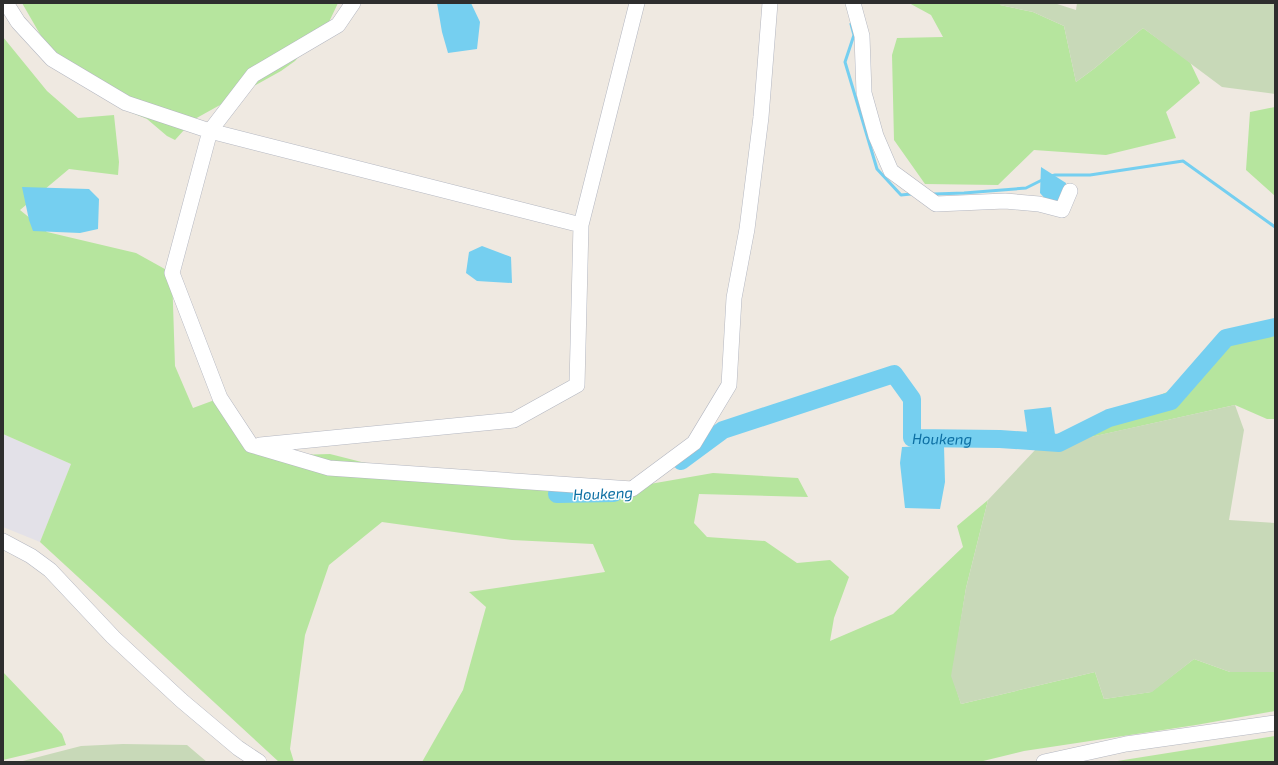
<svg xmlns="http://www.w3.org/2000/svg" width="1278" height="765" viewBox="0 0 1278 765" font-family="'Exo 2',sans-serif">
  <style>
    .industrial { fill: #e3e1e8 }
    .green { fill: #b6e59e }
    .cemetery { fill: #c8d9b8 }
    .water { fill: #75cff0 }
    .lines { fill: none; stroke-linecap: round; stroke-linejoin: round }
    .stream { stroke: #75cff0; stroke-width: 3 }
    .river { stroke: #75cff0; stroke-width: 18 }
    .minor-casing { stroke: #b4b7c1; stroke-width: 16 }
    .minor { stroke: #fff; stroke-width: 15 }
    .labels { text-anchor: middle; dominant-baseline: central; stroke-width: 3; stroke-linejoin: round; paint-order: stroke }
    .water-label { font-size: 15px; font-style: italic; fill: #0d6fa3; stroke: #fff }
  </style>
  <rect width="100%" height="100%" fill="#efe9e1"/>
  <path class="industrial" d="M 3,434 L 71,464 L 40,542 L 3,527 Z"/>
  <path class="green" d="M 22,3 L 338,3 L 329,22 L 295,61 L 281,71 L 193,120 L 175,140 L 167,136 L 147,119 L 118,107 L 69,74 L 52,55 Z
    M 909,3 L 1000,3 L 1000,5 L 1033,12 L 1064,26 L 1076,82 L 1095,68 L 1143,28 L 1190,62 L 1200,83 L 1166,112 L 1176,138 L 1106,155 L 1034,150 L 998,185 L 925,184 L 894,140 L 892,55 L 897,38 L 943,37 L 931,15 Z
    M 3,37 L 47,91 L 78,118 L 114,115 L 119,162 L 118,175 L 69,169 L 20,210 L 47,232 L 136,253 L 172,273 L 175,366 L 193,408 L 220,398 L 251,445 L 297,455 L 330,454 L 397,471 L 604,492 L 713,473 L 798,478 L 808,497 L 699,494 L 694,523 L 707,537 L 765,541 L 797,563 L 830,560 L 849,577 L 834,618 L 830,641 L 893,614 L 963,547 L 957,526 L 988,500 L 966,588 L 952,676 L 961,704 L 1095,672 L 1104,699 L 1151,692 L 1194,659 L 1230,672 L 1275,672 L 1275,711 L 1196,725 L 1024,751 L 979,762 L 422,762 L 463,690 L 486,607 L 469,592 L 605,572 L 593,544 L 512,540 L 382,522 L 329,565 L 305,635 L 290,749 L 294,762 L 279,762 L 40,542 L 71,464 L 3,434 Z
    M 1275,107 L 1275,196 L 1246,170 L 1250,112 Z
    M 1275,329 L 1275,419 L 1267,419 L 1235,405 L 1037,449 L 1088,425 L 1196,380 L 1215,347 Z
    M 3,672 L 62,734 L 66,745 L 3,760 Z
    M 1275,736 L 1275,762 L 1111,762 Z"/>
  <path class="cemetery" d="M 1000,3 L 1054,3 L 1076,10 L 1077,3 L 1275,3 L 1275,94 L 1222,87 L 1143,28 L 1095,68 L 1076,82 L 1064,26 L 1033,12 L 1000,5 Z
    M 1235,405 L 1244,430 L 1229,520 L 1275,523 L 1275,672 L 1230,672 L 1194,659 L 1152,692 L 1104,699 L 1095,672 L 961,704 L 951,676 L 966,588 L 988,500 L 1036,449 Z
    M 123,744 L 187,745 L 207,762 L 19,762 L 81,746 Z"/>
  <path class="water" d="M 437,3 L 471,3 L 480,22 L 477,49 L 448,53 L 442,32 Z
    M 1041,167 L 1066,183 L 1063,200 L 1048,202 L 1040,193 Z
    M 22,187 L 89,189 L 99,199 L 98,229 L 80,233 L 33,231 L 29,220 Z
    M 482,246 L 511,257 L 512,283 L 477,281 L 466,273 L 469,252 Z
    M 1051,407 L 1056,441 L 1028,439 L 1024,410 Z
    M 929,446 L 944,446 L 945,482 L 940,509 L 905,508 L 900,463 L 902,447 Z"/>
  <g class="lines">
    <path class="stream" d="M 851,24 L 854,35 L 845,62 L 877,169 L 901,195 L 911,194
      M 1051,176 L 1055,175 L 1090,175 L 1183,161 L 1275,227
      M 934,194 L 964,193 L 1026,188 L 1042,180"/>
    <g class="river">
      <path id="s1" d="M 681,461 L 723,430 L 894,374 L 912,399 L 912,438 L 1000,439 L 1059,443 L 1109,418 L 1171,401 L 1226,338 L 1275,327"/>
      <path d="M 557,494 L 614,493"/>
    </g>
    <g class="minor-casing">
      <path id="minor" d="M 6,3 L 18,22 L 52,59 L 126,103 L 210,131 L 581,225
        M 353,3 L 338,25 L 253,75 L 210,131 L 172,273 L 220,398 L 251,445 L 329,468 L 632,489 L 694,443 L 729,385 L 734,298 L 747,229 L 761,117 L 770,3
        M 853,3 L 862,36 L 864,93 L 876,136 L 891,171 L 936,204 L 1005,201 L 1039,204 L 1062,210 L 1070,191
        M 260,445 L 514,420 L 577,385 L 581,225 L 637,3
        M 3,541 L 31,556 L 50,570 L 113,637 L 181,700 L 238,748 L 259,762
        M 1044,762 L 1126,744 L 1275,723"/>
    </g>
    <use href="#minor" class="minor"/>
  </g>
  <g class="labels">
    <g class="water-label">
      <text stroke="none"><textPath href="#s1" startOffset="332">Houkeng</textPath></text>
      <text transform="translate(603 493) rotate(-2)">Houkeng</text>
    </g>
  </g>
  <rect width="1278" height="765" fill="none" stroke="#2e2e2e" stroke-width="8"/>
</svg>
